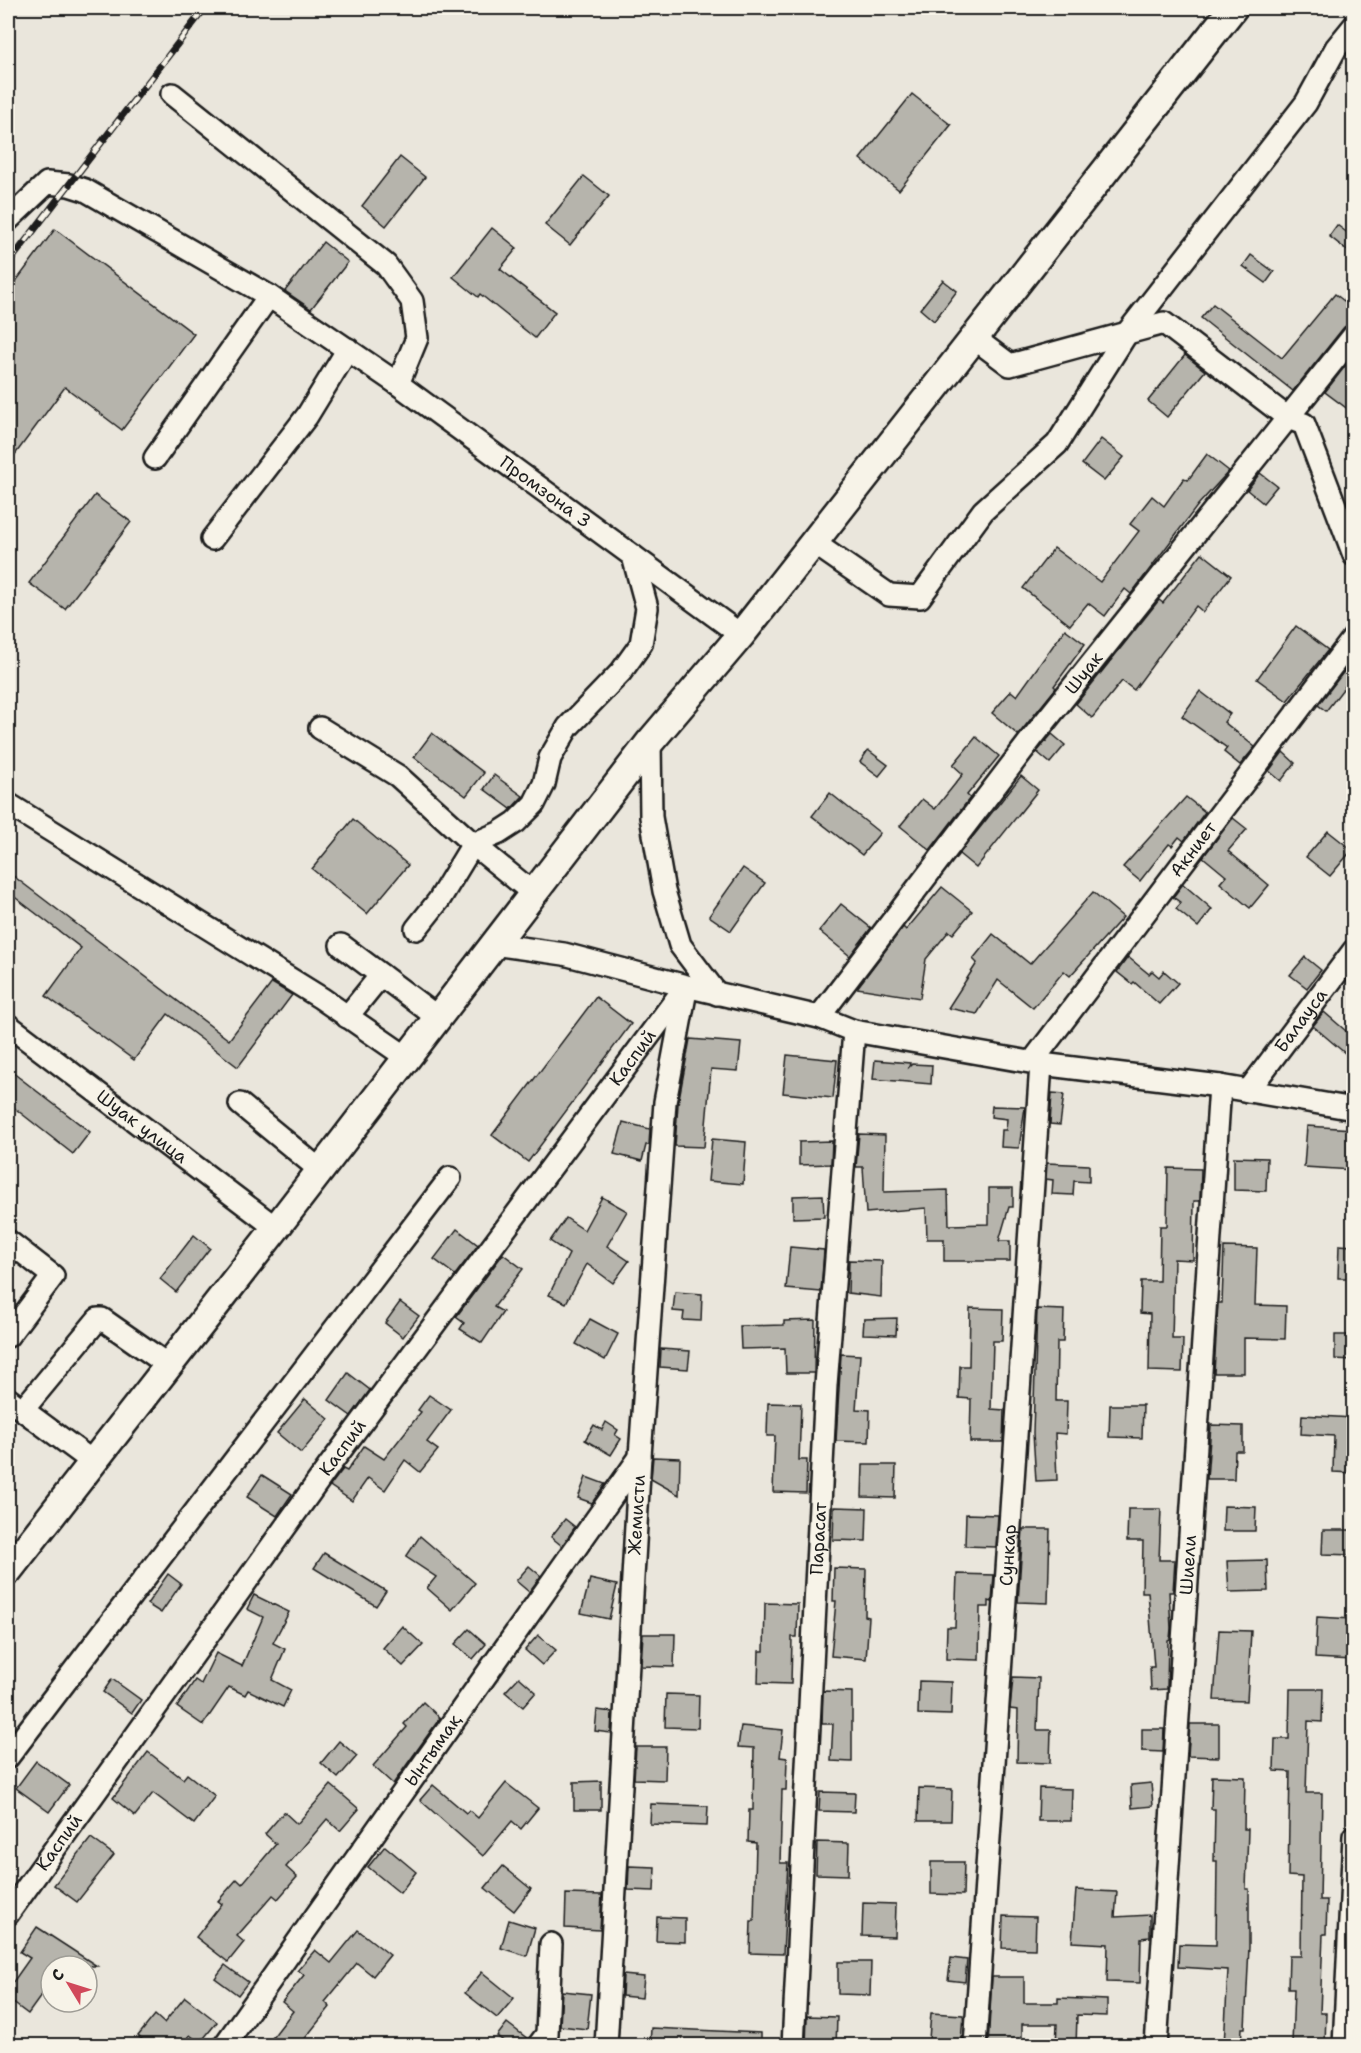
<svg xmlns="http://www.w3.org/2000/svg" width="1361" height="2053" font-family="'Shantell Sans',sans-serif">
<rect width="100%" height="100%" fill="#eae6dc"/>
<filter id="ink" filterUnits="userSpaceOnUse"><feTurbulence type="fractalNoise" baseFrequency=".0167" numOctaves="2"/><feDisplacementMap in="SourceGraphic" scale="12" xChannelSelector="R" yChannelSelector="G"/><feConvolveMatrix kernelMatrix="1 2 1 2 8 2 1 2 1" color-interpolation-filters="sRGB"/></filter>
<g filter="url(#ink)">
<g fill="#b6b4ac" stroke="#1c1c1c" stroke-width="1.5">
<polygon points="912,94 951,125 899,190 860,159"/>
<polygon points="400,157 425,177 386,226 362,206"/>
<polygon points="584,176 609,196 570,245 545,225"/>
<polygon points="1337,225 1353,237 1353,255 1329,236"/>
<polygon points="492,228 517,248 500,269 555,312 535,338 480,294 478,297 453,277"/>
<polygon points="55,229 194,334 122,430 65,387 8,464 8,292"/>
<polygon points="323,242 348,262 311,309 285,291"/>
<polygon points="1251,255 1274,272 1266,283 1243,266"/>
<polygon points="943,280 957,291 934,321 920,309"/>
<polygon points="1335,294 1353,308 1353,323 1344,327 1293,391 1201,318 1213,304 1282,358"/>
<polygon points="1185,355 1205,371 1167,417 1148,401"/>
<polygon points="1353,356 1353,413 1325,392"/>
<polygon points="1101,439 1124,457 1104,481 1082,464"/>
<polygon points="1207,454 1229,471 1198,505 1131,594 1125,589 1105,616 1088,603 1070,625 1023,588 1054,548 1100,582 1139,531 1130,524 1152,496 1164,506 1184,478 1188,480"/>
<polygon points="1260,473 1277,486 1263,503 1247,490"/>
<polygon points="95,495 131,522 65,609 29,583"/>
<polygon points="1202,553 1231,576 1203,612 1196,606 1134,690 1122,681 1092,718 1076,704 1159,600 1163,603"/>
<polygon points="1296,626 1328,650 1287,701 1257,679"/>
<polygon points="1065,629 1085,644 1054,686 1056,688 1018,735 992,713 1011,691 1017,696"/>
<polygon points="1349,665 1353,668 1353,676 1326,711 1318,705"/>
<polygon points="1200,691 1230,714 1224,722 1255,747 1240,765 1224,752 1227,748 1182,716"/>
<polygon points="432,733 484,773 466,796 414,757"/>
<polygon points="1052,734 1065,745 1050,763 1037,752"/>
<polygon points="976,737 999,756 967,795 970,798 930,850 900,826 922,799 935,809 963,774 953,765"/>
<polygon points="868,750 888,765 879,776 860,762"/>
<polygon points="1283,752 1295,763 1281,781 1269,771"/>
<polygon points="494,775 523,796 511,809 484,789"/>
<polygon points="1021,776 1038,790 976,868 959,854"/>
<polygon points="830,793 880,833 862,855 812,816"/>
<polygon points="1186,797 1205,812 1184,841 1179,837 1172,846 1169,844 1140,881 1123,867"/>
<polygon points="1233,818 1247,829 1228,851 1269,885 1250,908 1220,883 1226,876 1203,857"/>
<polygon points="353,819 408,865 367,914 312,869"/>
<polygon points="1328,831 1352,850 1330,876 1306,857"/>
<polygon points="743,868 765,883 731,931 709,916"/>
<polygon points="8,872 229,1040 272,983 292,995 238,1067 168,1014 134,1060 46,996 81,948 8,892"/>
<polygon points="1183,884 1212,909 1198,927 1176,909 1181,903 1173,897"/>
<polygon points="942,887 972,911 953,934 949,931 926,959 920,998 857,988 903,927 906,930"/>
<polygon points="1093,892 1123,917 1070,976 1064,971 1033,1008 998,980 977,1014 948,1008 977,963 973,959 993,934 1030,964"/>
<polygon points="841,904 871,928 850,956 819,931"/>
<polygon points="1128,957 1149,974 1152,971 1159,977 1164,971 1178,983 1159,1004 1134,982 1132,984 1117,972"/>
<polygon points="1305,957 1321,970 1307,988 1290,975"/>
<polygon points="596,997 631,1024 528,1162 492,1135"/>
<polygon points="1324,1012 1353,1037 1353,1060 1313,1026"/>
<polygon points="690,1039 741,1043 738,1071 711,1069 704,1147 675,1146 678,1104"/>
<polygon points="787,1055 837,1060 833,1098 783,1093"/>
<polygon points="875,1060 910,1063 909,1067 912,1064 932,1065 931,1084 873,1079"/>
<polygon points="8,1069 90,1132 73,1154 8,1103"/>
<polygon points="1052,1093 1064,1094 1060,1125 1050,1124"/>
<polygon points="992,1106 1025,1107 1019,1148 1001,1147 1002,1130 1006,1130 1007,1119 991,1117"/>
<polygon points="623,1122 650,1129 649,1145 646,1145 642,1161 614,1154"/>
<polygon points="1307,1126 1353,1129 1353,1170 1304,1167"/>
<polygon points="859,1134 885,1135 884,1192 948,1190 949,1225 989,1224 989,1188 1013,1188 1013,1207 1009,1207 999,1241 1010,1241 1010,1261 944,1261 944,1239 927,1239 926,1208 866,1213 863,1167 856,1167"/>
<polygon points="712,1139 746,1142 743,1184 708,1181"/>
<polygon points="832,1141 831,1164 799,1165 799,1142"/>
<polygon points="1234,1157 1267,1158 1266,1191 1234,1190"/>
<polygon points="1047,1163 1089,1165 1089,1182 1074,1181 1073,1195 1052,1194 1053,1180 1046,1179"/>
<polygon points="1168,1168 1201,1169 1200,1201 1194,1201 1193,1260 1174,1259 1172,1339 1183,1339 1182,1372 1149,1371 1150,1314 1140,1313 1141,1281 1159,1281 1160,1226 1167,1226"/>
<polygon points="823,1195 824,1217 793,1218 793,1196"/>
<polygon points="602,1197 627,1211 607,1246 629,1261 613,1283 587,1264 566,1303 549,1295 569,1254 550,1241 566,1218 584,1230"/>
<polygon points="457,1229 478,1245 455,1275 434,1259"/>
<polygon points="194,1235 210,1248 176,1292 160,1279"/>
<polygon points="1339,1245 1353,1246 1353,1278 1338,1278"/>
<polygon points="790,1247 824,1250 821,1292 786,1289"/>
<polygon points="1224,1247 1257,1248 1255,1305 1286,1306 1285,1339 1244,1338 1244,1373 1214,1373 1218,1303 1222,1303"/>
<polygon points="503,1254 523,1269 494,1307 503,1312 482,1343 460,1329 464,1323 456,1317"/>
<polygon points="849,1260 882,1261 881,1297 848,1293"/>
<polygon points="675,1292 702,1294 701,1321 683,1320 684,1312 673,1311"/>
<polygon points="400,1302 419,1316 403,1337 385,1323"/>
<polygon points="970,1308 1003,1309 1002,1341 993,1341 991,1409 1004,1410 1003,1442 970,1442 971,1399 959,1398 960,1366 969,1366"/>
<polygon points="1037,1309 1064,1310 1063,1342 1057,1342 1056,1401 1067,1401 1066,1434 1055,1433 1057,1480 1036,1481 1033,1433"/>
<polygon points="897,1318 896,1335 863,1334 864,1319"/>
<polygon points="590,1319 618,1334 605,1360 576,1344"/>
<polygon points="815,1320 814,1373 786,1373 785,1348 741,1349 740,1326 784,1325 784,1321"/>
<polygon points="1335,1335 1353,1335 1353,1360 1335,1359"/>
<polygon points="661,1349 690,1351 688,1369 660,1367"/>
<polygon points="841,1354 860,1355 856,1409 870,1410 869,1442 836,1441"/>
<polygon points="348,1373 370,1390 351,1416 329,1400"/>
<polygon points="429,1395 451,1410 427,1442 438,1450 420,1472 405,1460 385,1490 368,1478 352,1501 330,1486 343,1469 347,1471 364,1446 384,1459 421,1412 418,1410"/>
<polygon points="305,1399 329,1419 301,1453 277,1433"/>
<polygon points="768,1403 801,1404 799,1460 807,1460 806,1493 773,1492 775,1436 767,1436"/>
<polygon points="1110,1405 1143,1405 1142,1438 1109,1437"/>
<polygon points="1302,1415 1353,1418 1353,1473 1333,1472 1334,1436 1301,1434"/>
<polygon points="606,1422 618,1430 615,1435 621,1439 611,1455 585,1440 594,1425 602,1430"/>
<polygon points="1211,1425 1243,1426 1243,1451 1235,1451 1234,1479 1207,1479"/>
<polygon points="653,1457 680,1458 679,1495 651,1479"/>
<polygon points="863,1465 896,1465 895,1498 862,1497"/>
<polygon points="262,1475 292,1494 277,1516 247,1497"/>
<polygon points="586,1477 605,1484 592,1503 578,1498"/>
<polygon points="1224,1506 1256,1507 1255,1531 1223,1531"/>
<polygon points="834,1507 867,1508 866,1541 833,1540"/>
<polygon points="1128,1509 1161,1509 1159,1560 1175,1560 1173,1592 1169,1592 1171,1628 1170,1639 1168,1640 1167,1689 1151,1690 1150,1667 1154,1667 1148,1592 1142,1592 1143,1541 1127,1541"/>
<polygon points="966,1514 998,1515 996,1547 965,1546"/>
<polygon points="565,1519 575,1527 562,1546 551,1537"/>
<polygon points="1023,1529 1050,1529 1048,1603 1018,1602"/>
<polygon points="1323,1530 1353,1530 1353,1555 1322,1554"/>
<polygon points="420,1536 475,1583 452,1610 427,1588 436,1577 406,1557"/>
<polygon points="324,1553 386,1591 376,1606 314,1568"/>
<polygon points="1267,1560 1268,1591 1229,1592 1227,1561"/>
<polygon points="529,1566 541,1576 529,1592 516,1581"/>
<polygon points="834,1568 866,1569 865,1616 869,1617 866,1659 831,1656 836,1601 833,1601"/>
<polygon points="168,1574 181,1584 161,1613 147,1604"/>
<polygon points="957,1574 994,1575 992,1602 989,1601 989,1607 980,1607 979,1660 946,1659 947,1627 955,1627"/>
<polygon points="590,1579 617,1585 609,1619 581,1613"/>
<polygon points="254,1595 289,1612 273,1643 285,1649 272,1680 291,1690 283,1707 248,1690 245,1695 229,1687 203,1725 177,1707 195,1680 201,1684 216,1653 242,1666 263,1617 247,1609"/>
<polygon points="765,1603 798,1604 797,1637 792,1637 791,1684 758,1683 759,1651 764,1651"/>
<polygon points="1317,1617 1353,1619 1353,1660 1315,1658"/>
<polygon points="402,1626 423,1645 403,1666 383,1648"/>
<polygon points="469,1629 486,1644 473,1659 455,1644"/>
<polygon points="1219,1630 1251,1631 1247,1701 1214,1700"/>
<polygon points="643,1634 675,1634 674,1667 641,1666"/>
<polygon points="538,1635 556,1650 542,1665 525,1650"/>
<polygon points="519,1677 536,1692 523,1707 505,1692"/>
<polygon points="1013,1677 1039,1678 1037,1730 1051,1730 1050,1763 1017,1762 1018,1710 1010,1709"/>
<polygon points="112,1679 141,1700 132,1713 103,1692"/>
<polygon points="919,1681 952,1682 951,1715 918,1714"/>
<polygon points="1290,1689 1323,1689 1322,1722 1308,1721 1306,1793 1322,1793 1320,1900 1327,1900 1326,1934 1323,1934 1320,2013 1326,2013 1325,2045 1292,2045 1294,1989 1288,1989 1289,1956 1301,1956 1302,1877 1288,1876 1290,1772 1274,1771 1275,1739 1289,1739"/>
<polygon points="823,1691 852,1692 852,1762 831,1761 833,1724 822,1724"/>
<polygon points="666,1694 699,1695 698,1728 665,1727"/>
<polygon points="423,1702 440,1718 393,1784 373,1766 407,1727 404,1724"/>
<polygon points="597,1710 612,1712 611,1733 595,1731"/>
<polygon points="1190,1724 1219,1724 1219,1757 1188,1756"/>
<polygon points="741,1726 783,1730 780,1757 787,1758 786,1790 782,1790 780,1863 788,1863 783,1954 750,1953 751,1921 754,1921 756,1843 748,1842 749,1810 753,1810 754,1748 738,1747"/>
<polygon points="1142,1729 1164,1729 1163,1752 1142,1751"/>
<polygon points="339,1741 357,1756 338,1778 321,1763"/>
<polygon points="636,1747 666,1747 665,1780 634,1779"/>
<polygon points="148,1752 183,1779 187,1774 215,1796 194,1824 153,1793 135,1816 113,1798"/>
<polygon points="36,1761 69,1785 49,1812 16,1788"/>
<polygon points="1212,1776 1245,1777 1244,1829 1248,1829 1246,1889 1249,1889 1249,1947 1245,2028 1242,2028 1241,2046 1224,2046 1228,1970 1178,1967 1179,1944 1216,1945 1217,1861 1214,1861 1215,1809 1211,1809"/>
<polygon points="601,1781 601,1810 574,1810 574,1782"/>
<polygon points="506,1783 538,1808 521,1829 512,1821 483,1856 420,1800 433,1785 466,1813 469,1810 478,1818"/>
<polygon points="1151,1783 1153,1806 1132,1808 1131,1785"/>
<polygon points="331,1785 359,1809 340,1831 327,1819 286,1867 297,1877 278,1899 273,1895 237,1936 244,1942 228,1962 196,1937 222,1904 218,1901 237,1879 242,1884 276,1844 265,1834 284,1812 297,1824"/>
<polygon points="919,1788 952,1789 951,1821 918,1821"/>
<polygon points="1039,1788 1072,1789 1071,1821 1038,1821"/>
<polygon points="820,1792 855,1793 854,1812 819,1811"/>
<polygon points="651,1804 708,1806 707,1826 650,1824"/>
<polygon points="91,1838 114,1855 77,1902 54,1885"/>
<polygon points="817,1842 849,1843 848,1875 816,1874"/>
<polygon points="385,1846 416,1872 400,1893 368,1867"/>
<polygon points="931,1862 964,1862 963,1895 931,1894"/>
<polygon points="503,1866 531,1889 514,1911 485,1888"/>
<polygon points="629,1866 655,1867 654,1891 628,1890"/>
<polygon points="1076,1890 1117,1892 1115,1917 1150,1915 1150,1937 1141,1938 1140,1983 1107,1982 1108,1944 1072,1942"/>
<polygon points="566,1894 602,1895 600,1930 565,1928"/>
<polygon points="863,1903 896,1904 895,1937 862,1936"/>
<polygon points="1003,1916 1036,1917 1035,1949 1002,1948"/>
<polygon points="657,1917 685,1918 685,1942 656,1941"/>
<polygon points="509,1920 535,1928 527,1956 501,1948"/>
<polygon points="37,1927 97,1966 51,1966 51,1982 28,2014 8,1999 8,1989 30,1958 20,1952"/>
<polygon points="358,1930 390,1955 373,1976 357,1963 325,2002 330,2007 299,2046 266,2046 293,2011 282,2002 304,1975 298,1970 315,1950 331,1963"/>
<polygon points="951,1958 967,1960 965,1982 948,1980"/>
<polygon points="838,1962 871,1962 870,1995 838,1994"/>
<polygon points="225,1965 248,1982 238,1995 215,1978"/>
<polygon points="482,1972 514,1998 497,2018 465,1993"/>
<polygon points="623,1975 644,1977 642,1998 622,1996"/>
<polygon points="992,1977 1024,1977 1024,2003 1058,2003 1058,1998 1107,2000 1107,2016 1077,2015 1076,2046 1056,2046 1057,2024 1022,2024 1022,2046 988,2046"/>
<polygon points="562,1991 591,1994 587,2029 560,2026"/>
<polygon points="185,1997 217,2022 200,2043 190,2035 182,2046 150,2046 138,2036 155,2015 164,2023"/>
<polygon points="931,2013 963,2015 961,2041 929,2039"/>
<polygon points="807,2016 837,2017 836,2046 806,2046"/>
<polygon points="507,2023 528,2039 525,2046 510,2046 497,2036"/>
<polygon points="651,2028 761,2033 761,2046 650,2046"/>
</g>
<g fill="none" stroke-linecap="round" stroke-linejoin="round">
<defs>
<g id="minor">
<polyline points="172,94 386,265 412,301 417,338 398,384"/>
<polyline points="8,220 47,183 69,185 85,190 269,296"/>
<polyline points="974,338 1010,365 1164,323 1288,418 1304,424 1354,555"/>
<path id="s1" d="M155 458 269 296 398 384 741 635"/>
<polyline points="212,539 307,416 348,349"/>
<polyline points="814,543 889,595 920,597 983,511 1057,444 1127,333 1306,103 1336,48 1354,26"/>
<polyline points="320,728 398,776 473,844 533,893"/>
<polyline points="650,742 651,817 664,891 680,945 717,994"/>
<polyline points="8,804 321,998 406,1057"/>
<polyline points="416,929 439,900 473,844 499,833 516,822 534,804 544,784 550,758 568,727 621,672 641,644 647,608 633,556"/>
<polyline points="493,944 564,954 686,986 819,1017 854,1031 1041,1064 1220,1086 1354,1109"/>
<polyline points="341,945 437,1017"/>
<polyline points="347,1017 381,975"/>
<path id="s2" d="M819 1017 1032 738 1354 335"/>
<path id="s3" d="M8 1025 276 1228"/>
<path id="s4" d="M1032 1062 1354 637"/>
<path id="s5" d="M1248 1091 1354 950"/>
<polyline points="240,1104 320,1170"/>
<polyline points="8,1241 53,1276 8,1336"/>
<polyline points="8,1399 93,1462"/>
<polyline points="25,1411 26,1406 98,1319 102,1319 168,1365"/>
<polyline points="8,1757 450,1178"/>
<path id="s6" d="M8 1914 329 1466 686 986"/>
<path id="s7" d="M224 2046 640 1457"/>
<polyline points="538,2046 547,2034 551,1944"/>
<path id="s8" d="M606 2046 640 1456 665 1102 686 990"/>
<path id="s9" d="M793 2046 826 1385 854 1031"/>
<path id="s10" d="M975 2046 1041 1064"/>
<path id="s11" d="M1156 2046 1220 1086"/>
<polyline points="1344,2046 1354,1836"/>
</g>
<polyline id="major" points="8,1571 276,1228 650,742 741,635 1233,8"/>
</defs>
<use href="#minor" stroke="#1c1c1c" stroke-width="26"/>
<use href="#major" stroke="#1c1c1c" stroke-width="32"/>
<use href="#minor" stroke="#f7f3e8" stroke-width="21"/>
<use href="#major" stroke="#f7f3e8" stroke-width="27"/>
<defs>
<polyline id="rail" points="8,264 205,8"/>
</defs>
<use href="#rail" stroke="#1c1c1c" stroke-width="7"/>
<use href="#rail" stroke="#f7f3e8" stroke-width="4.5" stroke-dasharray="14" stroke-linecap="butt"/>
</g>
</g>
<g text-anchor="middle" stroke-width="4.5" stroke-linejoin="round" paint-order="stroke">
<g font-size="18" fill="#1c1c1c" stroke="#f7f3e8">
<text dy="6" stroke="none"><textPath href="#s1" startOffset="537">Промзона 3</textPath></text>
<text dy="6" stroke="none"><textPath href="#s2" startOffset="434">Шуак</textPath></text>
<text dy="6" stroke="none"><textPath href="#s4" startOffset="267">Акниет</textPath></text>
<text dy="6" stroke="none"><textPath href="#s5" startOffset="88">Балауса</textPath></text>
<text dy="6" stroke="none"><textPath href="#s6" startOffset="1060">Каспий</textPath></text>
<text dy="6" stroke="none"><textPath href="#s3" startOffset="168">Шуак улица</textPath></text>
<text dy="6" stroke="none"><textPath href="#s6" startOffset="574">Каспий</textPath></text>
<text dy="6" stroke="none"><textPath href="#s8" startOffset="532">Жемисти</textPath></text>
<text dy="6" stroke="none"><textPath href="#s9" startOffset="508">Парасат</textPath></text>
<text dy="6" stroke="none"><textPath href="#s10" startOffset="492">Сункар</textPath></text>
<text dy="6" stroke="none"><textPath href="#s11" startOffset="482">Шиели</textPath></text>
<text dy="6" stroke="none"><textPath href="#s7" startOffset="362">Ынтымақ</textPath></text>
<text dy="6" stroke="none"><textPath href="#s6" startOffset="88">Каспий</textPath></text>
</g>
</g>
<rect width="1361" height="2053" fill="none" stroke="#f7f3e8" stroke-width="30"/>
<rect x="15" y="15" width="1331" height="2023" fill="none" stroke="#1c1c1c" stroke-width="2" filter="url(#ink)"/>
<g transform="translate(69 1984) rotate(308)"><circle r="28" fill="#f7f3e8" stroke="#9f9d96" stroke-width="1.5"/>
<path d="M0-4.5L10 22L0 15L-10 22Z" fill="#d1495b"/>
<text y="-9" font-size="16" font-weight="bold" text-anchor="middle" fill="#1c1c1c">С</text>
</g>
</svg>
